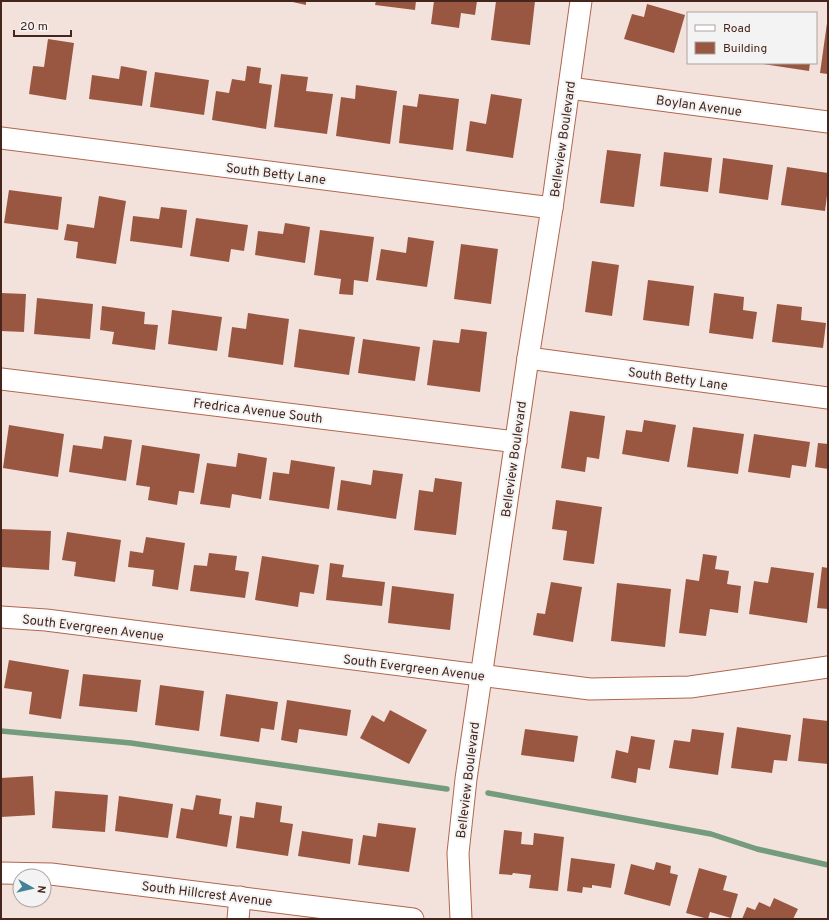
<svg xmlns="http://www.w3.org/2000/svg" width="829" height="920" font-family="Overpass,sans-serif">
<rect width="100%" height="100%" fill="#f3e2dc"/>
<g fill="none" stroke-linecap="round" stroke-linejoin="round">
<g stroke="#749c7c" stroke-width="5.5">
<polyline points="1,731 131,743 447,789"/>
<polyline points="488,793 711,834 757,849 828,865"/>
</g>
</g>
<g fill="#995742">
<polygon points="288,1 306,1 306,5"/>
<polygon points="376,1 416,1 415,10 375,5"/>
<polygon points="434,1 477,1 475,15 461,13 459,28 431,24"/>
<polygon points="496,1 535,1 530,45 491,40"/>
<polygon points="647,4 685,15 674,53 624,39 632,14 644,17"/>
<polygon points="827,23 828,23 828,74 820,73"/>
<polygon points="48,39 74,43 66,100 29,94 33,66 44,67"/>
<polygon points="763,63 810,63 809,71 763,64"/>
<polygon points="121,66 147,71 142,106 89,99 92,75 119,79"/>
<polygon points="247,66 261,68 259,83 272,85 266,129 212,120 216,91 229,93 232,79 245,81"/>
<polygon points="155,72 209,80 204,115 150,107"/>
<polygon points="281,74 308,77 306,91 333,94 327,134 274,127"/>
<polygon points="356,85 397,91 390,144 336,136 341,97 355,99"/>
<polygon points="419,94 459,99 453,150 399,143 403,105 417,107"/>
<polygon points="491,94 522,99 513,158 466,151 470,121 486,124"/>
<polygon points="607,150 641,154 634,207 600,203"/>
<polygon points="664,152 712,158 708,192 660,186"/>
<polygon points="723,158 773,165 768,200 719,193"/>
<polygon points="787,167 828,173 828,188 825,211 781,205"/>
<polygon points="9,190 62,197 58,230 4,223"/>
<polygon points="99,196 126,201 116,264 76,258 78,242 64,240 67,224 94,228"/>
<polygon points="161,207 187,210 182,248 130,241 133,216 159,219"/>
<polygon points="196,218 248,225 244,251 231,249 229,262 190,256"/>
<polygon points="285,223 310,227 305,263 255,255 258,231 283,234"/>
<polygon points="320,230 374,237 368,282 354,280 353,295 339,294 341,279 314,275"/>
<polygon points="408,237 434,241 427,287 376,280 381,249 406,253"/>
<polygon points="461,244 498,249 491,304 454,299"/>
<polygon points="592,261 619,265 612,316 585,312"/>
<polygon points="648,280 694,286 689,326 643,320"/>
<polygon points="1,293 26,294 24,332 1,331"/>
<polygon points="714,293 744,297 743,310 757,312 753,339 709,333"/>
<polygon points="37,298 93,304 90,339 34,334"/>
<polygon points="777,304 802,307 801,320 826,323 823,348 772,342"/>
<polygon points="102,306 145,312 144,324 158,325 155,350 112,344 114,332 100,330"/>
<polygon points="172,310 222,317 217,351 168,344"/>
<polygon points="248,313 289,319 283,365 228,357 232,327 246,329"/>
<polygon points="299,329 355,337 349,375 294,367"/>
<polygon points="461,329 487,332 480,392 427,385 433,340 459,343"/>
<polygon points="363,339 420,347 415,381 358,373"/>
<polygon points="570,411 605,416 599,459 587,457 585,472 561,468"/>
<polygon points="644,420 676,425 669,462 622,454 626,430 642,432"/>
<polygon points="9,425 64,434 58,477 3,468"/>
<polygon points="693,427 744,434 738,474 687,467"/>
<polygon points="754,434 810,442 806,467 792,465 790,478 748,472"/>
<polygon points="104,436 132,440 126,481 69,472 73,445 102,449"/>
<polygon points="818,443 828,444 828,469 815,467"/>
<polygon points="142,445 200,454 194,493 179,491 177,505 148,500 150,487 136,485"/>
<polygon points="238,453 267,458 261,499 232,494 230,508 200,504 207,463 236,467"/>
<polygon points="291,460 335,467 329,509 269,500 273,472 289,474"/>
<polygon points="373,470 403,474 396,519 337,510 341,480 371,485"/>
<polygon points="435,478 462,482 456,535 414,530 419,490 433,492"/>
<polygon points="556,500 602,507 594,564 563,560 567,531 552,529"/>
<polygon points="1,529 51,531 49,570 1,567"/>
<polygon points="67,532 121,540 115,582 74,576 76,562 62,560"/>
<polygon points="146,537 185,543 178,590 152,586 154,570 128,567 130,551 143,553"/>
<polygon points="209,553 237,556 235,570 249,572 245,598 190,591 194,565 207,566"/>
<polygon points="703,554 717,556 715,569 729,571 727,584 741,586 738,613 710,609 706,636 679,633 686,579 699,581"/>
<polygon points="262,556 319,565 314,594 300,592 298,607 255,600"/>
<polygon points="330,563 344,565 342,577 385,582 382,606 326,600"/>
<polygon points="771,567 814,573 807,623 749,614 754,581 768,583"/>
<polygon points="822,567 828,568 828,609 817,608"/>
<polygon points="551,582 582,587 573,642 533,635 537,613 545,614"/>
<polygon points="617,583 671,589 665,647 611,641"/>
<polygon points="392,586 454,594 450,630 388,623"/>
<polygon points="9,660 69,670 61,719 29,714 32,692 4,688"/>
<polygon points="83,674 141,680 137,712 79,706"/>
<polygon points="160,685 204,691 199,731 155,725"/>
<polygon points="226,694 278,702 274,730 261,728 259,742 220,736"/>
<polygon points="287,700 351,710 347,736 299,729 297,743 281,740"/>
<polygon points="390,710 427,730 409,764 360,738 372,715 384,722"/>
<polygon points="803,718 828,721 828,764 798,761"/>
<polygon points="737,727 791,735 787,761 774,760 772,773 731,768"/>
<polygon points="525,729 578,736 574,762 521,755"/>
<polygon points="692,729 724,733 718,775 669,768 674,740 690,742"/>
<polygon points="631,736 655,740 650,770 638,768 636,783 611,778 616,750 628,753"/>
<polygon points="33,776 35,815 1,817 1,778"/>
<polygon points="55,791 108,795 105,832 52,828"/>
<polygon points="196,795 221,799 219,814 232,816 227,847 176,838 181,808 193,810"/>
<polygon points="119,796 173,804 168,838 115,831"/>
<polygon points="256,802 282,806 280,822 293,824 288,856 236,848 240,816 254,818"/>
<polygon points="378,823 416,828 409,872 358,865 363,835 376,837"/>
<polygon points="504,830 522,832 521,844 533,845 534,833 564,837 558,891 529,888 531,875 513,873 512,875 499,874"/>
<polygon points="302,831 353,839 350,864 298,856"/>
<polygon points="571,858 615,864 611,888 592,885 592,888 583,887 582,893 567,891"/>
<polygon points="656,862 671,866 670,873 678,875 670,906 624,894 631,864 654,870"/>
<polygon points="699,868 727,876 723,890 738,894 731,918 710,912 708,919 686,913"/>
<polygon points="774,898 798,909 793,919 742,919 747,907 755,910 759,902 770,907"/>
</g>
<g fill="none" stroke-linecap="round" stroke-linejoin="round">
<defs>
<g id="minor">
<polyline points="569,88 828,122"/>
<polyline points="1,138 552,208"/>
<polyline points="528,358 828,398"/>
<polyline points="1,379 516,442"/>
<polyline points="1,617 46,620 590,689 690,687 828,667"/>
<polyline points="1,873 51,874 413,919"/>
<polyline points="238,919 240,897"/>
<polyline points="461,919 458,853 466,779 528,358 552,208 581,1"/>
</g>
</defs>
<use href="#minor" stroke="#b0654e" stroke-width="23"/>
<use href="#minor" stroke="#fff" stroke-width="21"/>
</g>
<g text-anchor="middle" stroke-width="4" stroke-linejoin="round" paint-order="stroke">
<g font-size="13" fill="#46261c" stroke="#f3f3f3">
<text transform="translate(699 105) rotate(8)" y="5">Boylan Avenue</text>
<text transform="translate(562 139) rotate(-82)" y="5">Belleview Boulevard</text>
<text transform="translate(276 173) rotate(7)" y="5">South Betty Lane</text>
<text transform="translate(678 378) rotate(8)" y="5">South Betty Lane</text>
<text transform="translate(258 410) rotate(7)" y="5">Fredrica Avenue South</text>
<text transform="translate(513 459) rotate(-82)" y="5">Belleview Boulevard</text>
<text transform="translate(93 627) rotate(7)" y="5">South Evergreen Avenue</text>
<text transform="translate(414 667) rotate(7)" y="5">South Evergreen Avenue</text>
<text transform="translate(467 780) rotate(-83)" y="5">Belleview Boulevard</text>
<text transform="translate(207 893) rotate(7)" y="5">South Hillcrest Avenue</text>
</g>
</g>
<rect width="829" height="920" fill="none" stroke="#46261c" stroke-width="4"/>
<rect x="687" y="12" width="130" height="52" fill="#f3f3f3" stroke="#aea19d"/>
<rect x="695" y="25" width="20" height="6" fill="#ffffff" stroke="#aea19d"/>
<text x="723" y="32" font-size="12" fill="#46261c">Road</text>
<rect x="695" y="42" width="20" height="12" fill="#995742" stroke="#aea19d"/>
<text x="723" y="52" font-size="12" fill="#46261c">Building</text>
<g transform="translate(32 888) rotate(98)"><circle r="19" fill="#f3f3f3" stroke="#aea19d"/>
<path d="M0-3L7 15L0 10L-7 15Z" fill="#418395"/>
<text y="-6" font-size="11" font-weight="bold" text-anchor="middle" fill="#46261c">N</text>
</g>
<path d="M14 30v6h57v-6" fill="none" stroke="#46261c" stroke-width="2"/>
<text x="20" y="30" font-size="12" fill="#46261c" stroke="#f3f3f3" stroke-width="3" paint-order="stroke">20 m</text>
</svg>
